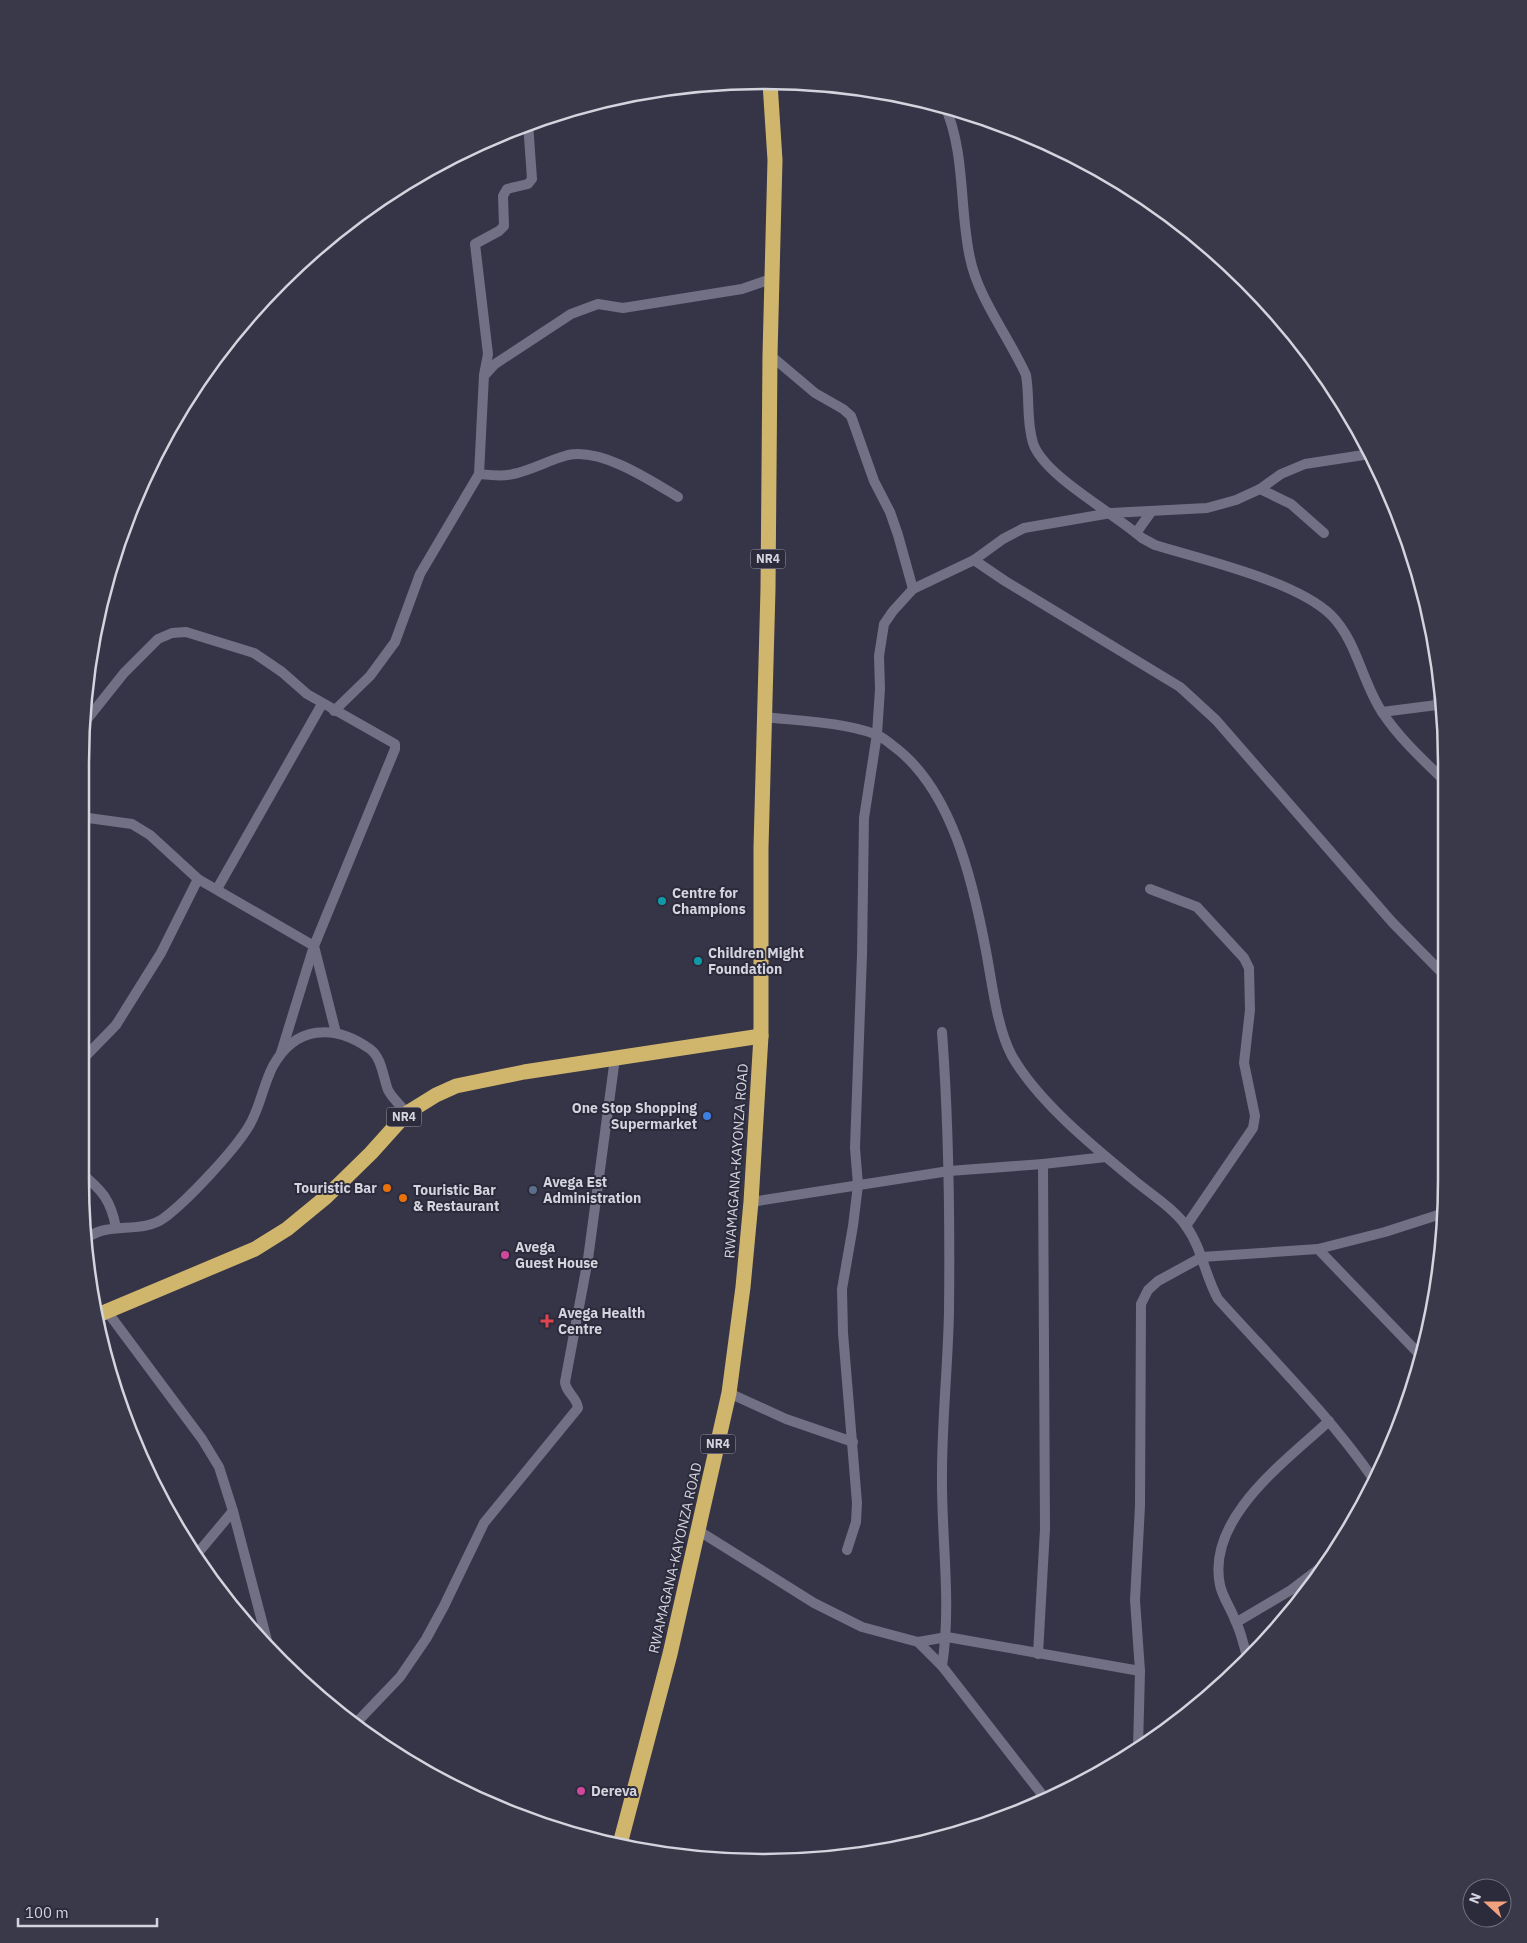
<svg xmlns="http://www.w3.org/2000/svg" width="1527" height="1943" font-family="'IBM Plex Sans',sans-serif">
<rect width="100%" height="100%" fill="#363547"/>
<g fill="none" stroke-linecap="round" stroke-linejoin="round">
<g stroke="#717084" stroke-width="10">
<path d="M944 104C966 152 959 208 970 258 978 298 1009 337 1026 375 1030 398 1026 420 1033 443 1044 476 1114 513 1142 538L1155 545C1204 560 1296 581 1331 615 1357 641 1362 682 1382 712 1399 738 1423 760 1446 782"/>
<polyline points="770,355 815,393 843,409 851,416 874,481 890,512 898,535 913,589"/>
<polyline points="485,375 495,364 571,314 598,304 623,308 742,289 771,279"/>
<path d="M479 474C489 475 503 477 513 474 532 470 549 460 568 455 602 448 650 480 678 497"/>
<polyline points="1260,489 1291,504 1324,533"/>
<polyline points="1136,533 1151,512"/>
<polyline points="974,560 1005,581 1180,687 1216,720 1392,922 1446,977"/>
<polyline points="1440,689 1437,705 1445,714"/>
<polyline points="334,711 370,676 395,642 420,574 479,474 484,375 488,354 475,244 499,231 504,226 503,196 507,189 528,184 532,179 528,123"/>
<polyline points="1382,712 1437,705"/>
<path d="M764 717C801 721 841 722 875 734 881 736 887 741 892 745 952 788 973 882 986 951 992 982 997 1029 1012 1056 1038 1102 1095 1148 1135 1181 1152 1195 1174 1209 1186 1226 1202 1248 1205 1276 1218 1299 1271 1358 1329 1415 1374 1480"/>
<polyline points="81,727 124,673 158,639 172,633 186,632 254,653 282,672 307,694 395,744 395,749 314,946 336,1033"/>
<polyline points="81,817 132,824 150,835 198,879 314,946 281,1053"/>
<polyline points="217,889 322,704"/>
<polyline points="1150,889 1197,907 1244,958 1249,968 1250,1010 1244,1063 1255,1116 1253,1128 1186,1226"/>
<path d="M942 1032C949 1125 950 1218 949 1311 948 1365 942 1419 942 1474 941 1537 952 1603 942 1666"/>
<polyline points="80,1062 116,1025 161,953 198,879"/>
<path d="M80 1172C102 1190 111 1200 116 1228"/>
<polyline points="751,1202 949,1171 1043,1164 1106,1157"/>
<path d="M88 1237C93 1234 99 1231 105 1230 124 1226 148 1230 164 1218 187 1201 234 1151 249 1126 260 1108 263 1085 273 1066 295 1026 334 1023 370 1049 382 1058 383 1077 388 1090 392 1098 401 1106 407 1113"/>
<polyline points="1318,1249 1421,1356"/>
<polyline points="106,1310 202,1439 219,1467 233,1511 269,1648"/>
<polyline points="729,1393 786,1419 853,1442"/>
<polyline points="699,1531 814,1603 862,1627 918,1642 942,1666 1044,1797"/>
<polyline points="847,1550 856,1522 857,1503 843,1333 842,1289 853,1226 858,1185 855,1148 862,955 864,818 877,734 880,689 879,656 884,624 893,611 913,589 974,560 1003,539 1024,528 1111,513 1207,508 1236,500 1260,489 1281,474 1305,464 1370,454"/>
<polyline points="197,1554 233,1511"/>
<polyline points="1237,1622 1291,1590 1332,1559"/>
<polyline points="918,1642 947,1637 1140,1671"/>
<polyline points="1038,1654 1045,1529 1043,1164"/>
<path d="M1247 1656C1243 1644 1241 1631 1235 1620 1231 1609 1222 1596 1220 1585 1206 1518 1286 1461 1329 1421"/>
<path d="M357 1722 400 1677 426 1639 444 1606 484 1523 578 1408C577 1397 566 1393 565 1382L588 1259 615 1058"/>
<polyline points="1138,1748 1140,1671 1135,1600 1140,1506 1141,1304 1148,1290 1158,1281 1202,1257 1318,1249 1385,1232 1444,1213"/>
</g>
<g stroke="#d0b66c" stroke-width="15">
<polyline points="98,1315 255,1249 287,1229 326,1197 371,1153 407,1113 436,1095 456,1086 524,1072 761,1036"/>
<polyline points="620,1844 670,1654 729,1393 743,1287 751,1202 761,1036 761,848 768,589 770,355 775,160 770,83"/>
</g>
</g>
<g fill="#0f9aa8" stroke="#2c2b3c" stroke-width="2">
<circle cx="662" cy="901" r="5"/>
<circle cx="698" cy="961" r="5"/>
</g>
<circle fill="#3f7fe0" stroke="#2c2b3c" stroke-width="2" cx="707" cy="1116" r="5"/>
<g fill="#e8710a" stroke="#2c2b3c" stroke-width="2">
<circle cx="387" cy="1188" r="5"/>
<circle cx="403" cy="1198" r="5"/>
</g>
<circle fill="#5c6f8a" stroke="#2c2b3c" stroke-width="2" cx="533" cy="1190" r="5"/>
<g fill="#d1479c" stroke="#2c2b3c" stroke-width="2">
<circle cx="505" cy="1255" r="5"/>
<circle cx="581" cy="1791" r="5"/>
</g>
<path fill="#e0444e" stroke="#2c2b3c" stroke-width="2" d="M544.5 1313.5h5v5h5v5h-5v5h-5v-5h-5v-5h5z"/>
<g text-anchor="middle" stroke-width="4" stroke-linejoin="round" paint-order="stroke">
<g fill="#2c2b3c" stroke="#a2a1ae" stroke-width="1">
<rect x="750.5" y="549.5" width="35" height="19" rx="4"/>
<rect x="386.5" y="1107.5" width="35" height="19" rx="4"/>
<rect x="700.5" y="1434.5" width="35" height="19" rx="4"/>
</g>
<g font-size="12" font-weight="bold" fill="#d4d4df">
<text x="768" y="563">NR4</text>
<text x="404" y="1121">NR4</text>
<text x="718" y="1448">NR4</text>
</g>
<g font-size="14" font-weight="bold" fill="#d4d4df" stroke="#2c2b3c" text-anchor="start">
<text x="672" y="898">Centre for<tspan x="672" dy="16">Champions</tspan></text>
<text x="708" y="958">Children Might<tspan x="708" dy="16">Foundation</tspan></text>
<text x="697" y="1113" text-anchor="end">One Stop Shopping<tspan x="697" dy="16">Supermarket</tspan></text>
<text x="543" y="1187">Avega Est<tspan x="543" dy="16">Administration</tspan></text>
<text x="377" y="1193" text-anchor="end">Touristic Bar</text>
<text x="413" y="1195">Touristic Bar<tspan x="413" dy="16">&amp; Restaurant</tspan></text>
<text x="515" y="1252">Avega<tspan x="515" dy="16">Guest House</tspan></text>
<text x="558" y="1318">Avega Health<tspan x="558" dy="16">Centre</tspan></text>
<text x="591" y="1796">Dereva</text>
</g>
<g font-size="14" fill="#d4d4df" stroke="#2c2b3c">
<text transform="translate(736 1161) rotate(-86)" y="5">RWAMAGANA-KAYONZA ROAD</text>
<text transform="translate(675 1558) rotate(-77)" y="5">RWAMAGANA-KAYONZA ROAD</text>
</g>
</g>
<path d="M0 0H1527V1943H0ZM763 89H764A674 674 0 0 1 1438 763V1180A674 674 0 0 1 764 1854H763A674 674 0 0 1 89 1180V763A674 674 0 0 1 763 89Z" fill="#393949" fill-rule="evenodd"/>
<path fill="none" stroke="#d4d4df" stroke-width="2.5" d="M763 89H764A674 674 0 0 1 1438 763V1180A674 674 0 0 1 764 1854H763A674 674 0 0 1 89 1180V763A674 674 0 0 1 763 89Z"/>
<g transform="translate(1487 1903) rotate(291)"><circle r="24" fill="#2c2b3c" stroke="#6f6f7d"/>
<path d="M0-4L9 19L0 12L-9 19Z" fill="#f1a17d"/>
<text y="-8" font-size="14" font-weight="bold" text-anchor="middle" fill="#d4d4df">N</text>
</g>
<path d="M18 1918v8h139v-8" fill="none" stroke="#d4d4df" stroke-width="2.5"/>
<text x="25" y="1918" font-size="15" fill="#d4d4df" stroke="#2c2b3c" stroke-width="4" paint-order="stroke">100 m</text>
</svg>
